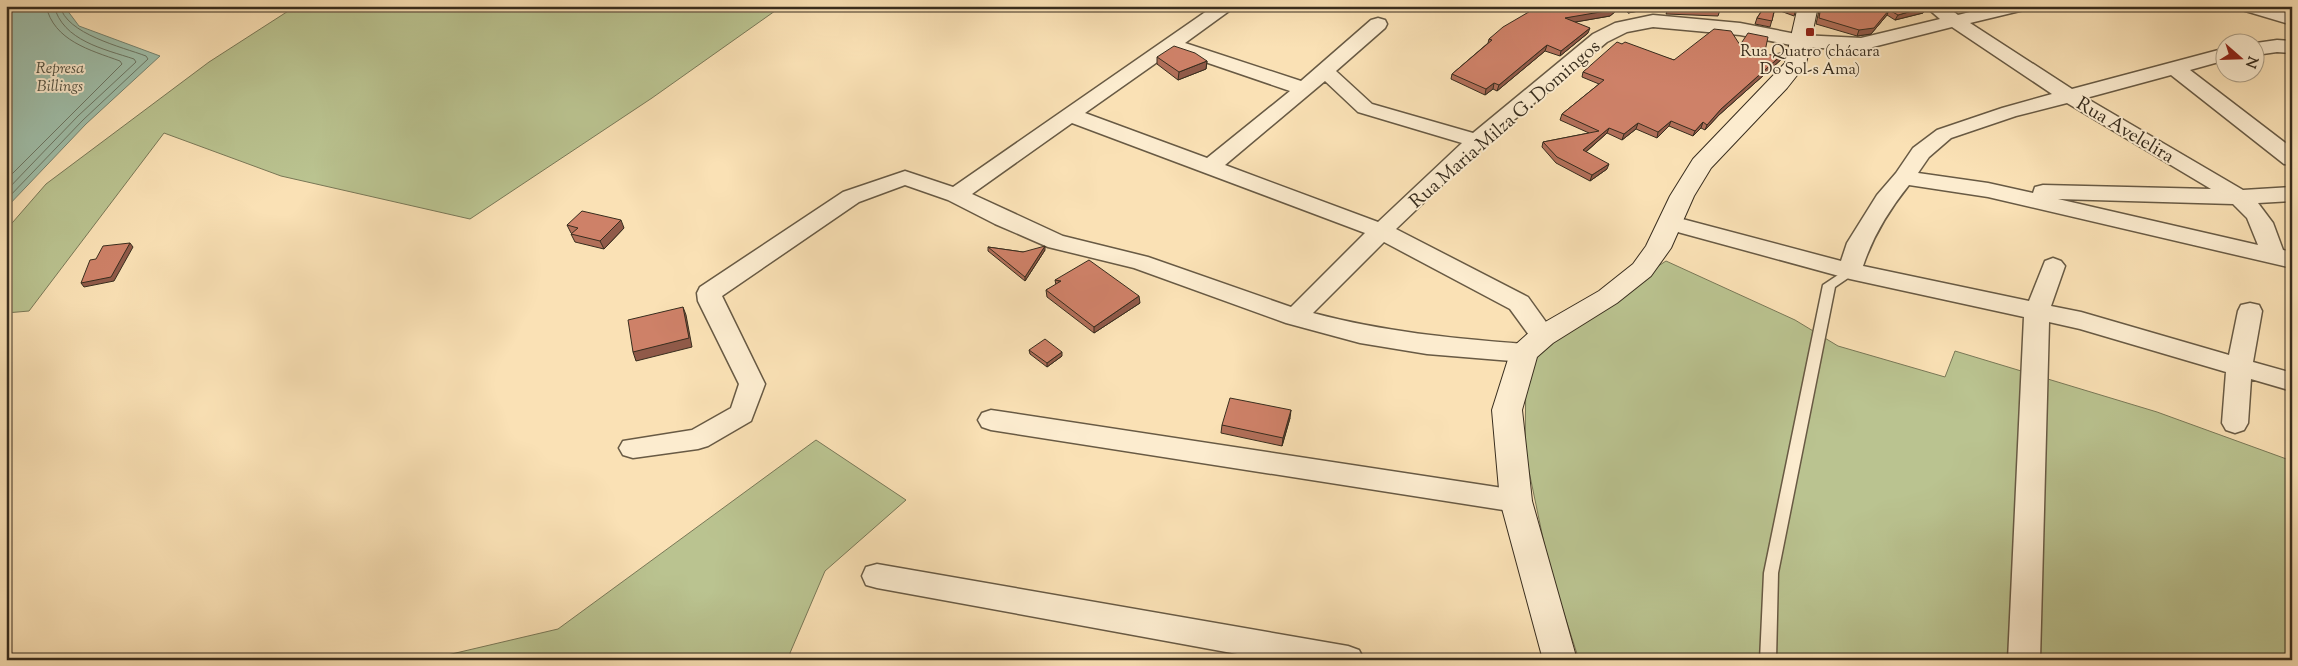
<svg xmlns="http://www.w3.org/2000/svg" width="2298" height="666" font-family="'Sorts Mill Goudy',serif">
<rect width="100%" height="100%" fill="#fae1b5"/>
<filter id="stains"><feTurbulence type="fractalNoise" baseFrequency=".004" numOctaves="4"/><feColorMatrix values="0 0 0 0 .2 0 0 0 0 .09 0 0 0 0 .02 0 0 0 .5 -.17"/></filter>
<radialGradient id="worn" r=".72"><stop offset=".6" stop-color="#630" stop-opacity="0"/><stop offset="1" stop-color="#630" stop-opacity=".3"/></radialGradient>
<g fill="#bac390" stroke="#797857">
<polygon points="296,6 782,6 652,98 470,219 281,176 164,133 29,311 6,313 6,230 46,184 209,62"/>
<polygon points="1666,261 1795,320 1838,346 1945,377 1955,351 2157,412 2292,461 2292,660 1579,660 1549,567 1525,452 1526,368 1546,338"/>
<polygon points="816,440 906,500 825,571 790,653 791,660 426,660 558,629"/>
</g>
<polygon fill="#9fbea9" stroke="#768471" points="6,6 64,6 79,26 160,56 86,124 6,208"/>
<g fill="none" stroke-linecap="round" stroke-linejoin="round">
<g stroke="#6c7664" stroke-width="1">
<path d="M6 180 122 64 120 61C90 50 54 41 46 6"/>
<path d="M6 191 78 116 136 62 134 59C104 49 63 41 54 6"/>
<path d="M6 200 83 120 148 59 146 56C122 47 66 34 60 6"/>
</g>
<defs>
<polygon id="lane" points="1850,267 1856,271 1854,274 1835,287 1778,573 1776,660 1760,660 1764,573 1823,285"/>
<g id="street">
<path d="M1214 6H1236L1185 43 1301 81 1371 20 1378 18 1385 20 1387 24 1385 28 1336 71 1372 104 1473 133 1593 34 1615 23 1653 15 1740 23 1801 35 1861 38 1940 19 1925 6H1946L1958 15 1993 6H2026L2024 10 1970 23 2072 89 2226 48V60L2190 70 2292 148V165L2284 164 2171 75 2086 98 2243 190 2292 187V201L2258 203 2273 223 2283 250 2292 252V268L1988 197 1909 185C1889 210 1873 236 1863 266L2029 301 2045 261 2053 258 2061 261 2065 266 2051 306 2081 312 2229 355 2238 311 2241 305 2250 303 2259 305 2262 311 2253 362 2292 373V391L2251 379 2248 423 2244 430 2235 433 2226 430 2222 423 2226 372 2080 329 2049 322 2040 660H2008L2024 317 1850 279 1663 228 1660 223 1663 218 1671 216 1841 261 1847 243 1877 195 1896 173 1913 148 1937 130 2002 108 2052 94 1952 27 1861 50 1801 47 1740 35 1653 27 1627 32 1607 42 1484 145 1396 229 1528 297 1556 336 1552 342 1543 345 1534 342 1510 309 1384 242 1313 313C1385 332 1450 338 1524 344L1533 347 1537 353 1533 359 1524 362 1427 354 1360 343 1286 323 1134 268 1048 247 995 224 948 200 905 185 859 202 722 296 765 384 751 421 708 446 698 449 633 458 623 455 619 448 623 441 692 430 731 408 739 384 698 301 697 293 700 287 843 192 905 171 953 187ZM1173 51 1290 91 1207 158 1085 113ZM1325 81 1358 112 1462 143 1378 222 1225 165ZM2067 103 2211 189 2043 185 2035 187 2033 193 1988 183 1918 173 1929 157 1951 138 2016 116ZM1072 123 1365 233 1291 307 1148 257 1063 236 972 194ZM2058 199 2233 204 2247 218 2258 245Z"/>
<polygon points="2240,6 2269,6 2292,13 2292,25 2242,10"/>
<polygon points="2277,40 2292,41 2292,53 2277,52 2256,55 2256,43"/>
<polygon points="991,410 1516,490 1526,493 1530,501 1526,509 1516,512 991,430 982,427 978,420 982,413"/>
<polygon points="877,564 1348,646 1359,650 1364,660 1270,660 877,588 866,585 862,576 866,567"/>
</g>
<polygon id="secondary" points="1798,6 1818,6 1806,64 1787,88 1711,168 1694,196 1671,248 1651,276 1617,303 1553,343 1537,357 1522,410 1532,501 1577,660 1543,660 1500,501 1492,410 1510,353 1514,346 1533,329 1599,291 1633,264 1646,246 1670,196 1693,159 1785,63"/>
</defs>
<use href="#lane" stroke="#685a44" stroke-width="3"/>
<use href="#street" stroke="#685a44" stroke-width="3"/>
<use href="#secondary" stroke="#382d1e" stroke-width="2"/>
<use href="#lane" fill="#fceccf" fill-rule="evenodd"/>
<use href="#street" fill="#fceccf" fill-rule="evenodd"/>
<use href="#secondary" fill="#fceccf" fill-rule="evenodd"/>
</g>
<g fill="#b16f59" stroke="#382d1e">
<polygon points="1539,6 1665,6 1628,13 1622,6 1610,16 1575,22 1588,33 1560,56 1545,51 1497,91 1493,89 1485,95 1451,79 1452,74 1488,43 1489,39"/>
<polygon points="1765,6 1797,6 1794,16 1775,9 1770,27 1755,24 1757,18"/>
<polygon points="1820,6 1924,6 1926,7 1923,13 1895,20 1887,15 1871,34 1857,36 1816,24"/>
<polygon points="1668,9 1720,10 1718,16 1666,14"/>
<polygon points="1622,44 1674,60 1740,45 1764,56 1783,58 1719,115 1705,130 1701,128 1693,136 1669,126 1657,138 1636,129 1622,140 1607,133 1586,152 1607,169 1590,181 1556,163 1542,147 1543,142 1589,133 1560,120 1562,114 1599,84 1582,77 1583,72"/>
<polygon points="1157,57 1207,61 1206,69 1178,80 1157,64"/>
<polygon points="567,225 624,228 604,249 575,242 571,234 572,234 571,233"/>
<polygon points="988,247 1023,252 1045,250 1025,281 988,251"/>
<polygon points="1055,280 1140,303 1094,333 1047,297 1046,290 1056,285"/>
<polygon points="1029,350 1062,356 1047,367 1030,354"/>
<polygon points="1290,418 1282,446 1221,433 1222,425"/>
</g>
<g fill="#905a49" stroke="#382d1e">
<polygon points="1617,6 1622,6 1610,16 1564,24 1565,18"/>
<polygon points="1634,6 1665,6 1628,13 1629,7"/>
<polygon points="1926,7 1923,13 1895,20 1898,15"/>
<polygon points="1889,10 1887,15 1871,34 1857,36 1859,30"/>
<polygon points="1590,28 1588,33 1560,56 1561,51"/>
<polygon points="1547,45 1545,51 1497,91 1499,85"/>
<polygon points="1785,52 1783,58 1719,115 1705,130 1707,125 1721,109"/>
<polygon points="1207,61 1206,69 1178,80 1179,72"/>
<polygon points="1494,83 1493,89 1485,95 1486,89"/>
<polygon points="1671,121 1669,126 1657,138 1658,132"/>
<polygon points="1703,122 1701,128 1693,136 1695,131"/>
<polygon points="1638,123 1636,129 1622,140 1624,134"/>
<polygon points="1609,128 1607,133 1581,156 1583,150"/>
<polygon points="1609,164 1607,169 1590,181 1592,175"/>
<polygon points="621,220 624,228 604,249 600,241"/>
<polygon points="130,243 133,247 114,281 84,287 81,283"/>
<polygon points="1045,246 1045,250 1025,281 1025,277"/>
<polygon points="1139,296 1140,303 1094,333 1094,327"/>
<polygon points="683,307 686,315 692,347 636,361 633,352"/>
<polygon points="1062,352 1062,356 1047,367 1047,363"/>
<polygon points="1291,410 1290,418 1282,446 1283,438"/>
</g>
<g fill="#ce8168" stroke="#382d1e">
<polygon points="1539,6 1617,6 1612,10 1565,18 1590,28 1561,51 1547,45 1499,85 1494,83 1486,89 1452,74 1492,40 1489,39 1503,27"/>
<polygon points="1671,6 1717,6 1720,10 1668,9"/>
<polygon points="1765,6 1775,6 1772,21 1757,18"/>
<polygon points="1785,6 1797,6 1796,10"/>
<polygon points="1821,6 1924,6 1926,7 1898,15 1889,10 1874,28 1859,30 1819,18"/>
<polygon points="1714,29 1731,31 1740,45 1748,33 1768,37 1764,56 1785,52 1721,109 1707,125 1703,122 1695,131 1671,121 1658,132 1638,123 1624,134 1609,128 1583,150 1609,164 1592,175 1557,157 1543,142 1599,131 1562,114 1604,80 1583,72 1617,42 1622,44 1625,42 1674,60"/>
<polygon points="1174,46 1195,53 1207,61 1179,72 1157,57"/>
<polygon points="582,211 621,220 600,241 571,234 578,228 567,225"/>
<polygon points="130,243 111,277 81,283 90,260 96,259 103,246"/>
<polygon points="1045,246 1025,277 988,247 1023,252"/>
<polygon points="1089,260 1139,296 1094,327 1046,290 1061,281 1055,280"/>
<polygon points="683,307 689,338 633,352 628,320"/>
<polygon points="1045,339 1062,352 1047,363 1029,350"/>
<polygon points="1230,398 1291,410 1283,438 1222,425"/>
</g>
<rect fill="#8f2418" stroke="#fceccf" stroke-width="2" x="1805" y="27" width="10" height="10" rx="2.5"/>
<g text-anchor="middle" stroke-width="4" stroke-linejoin="round" paint-order="stroke">
<g font-size="16" fill="#382d1e" stroke="#fceccf">
<text x="1810" y="56">Rua Quatro (chácara<tspan x="1810" dy="18">Do Sol-s Ama)</tspan></text>
</g>
<g font-size="16" font-style="italic" fill="#525141" stroke="#fceccf">
<text x="60" y="73">Represa<tspan x="60" dy="18">Billings</tspan></text>
</g>
<g font-size="19" fill="#382d1e" stroke="#fceccf">
<text transform="translate(1504 123) rotate(-41)" y="7">Rua Maria Milza G. Domingos</text>
<text transform="translate(2126 129) rotate(31)" y="7">Rua Avelelira</text>
</g>
</g>
<rect width="2298" height="666" fill="none" stroke="#fae1b5" stroke-width="25"/>
<rect x="8" y="8" width="2283" height="651" fill="none" stroke="#382d1e" stroke-width="2.5"/>
<rect x="12" y="12" width="2273" height="641" fill="none" stroke="#382d1e"/>
<g transform="translate(2240 58) rotate(110)"><circle r="24" fill="#fceccf" stroke="#aea088"/>
<path d="M0-4L9 19L0 12L-9 19Z" fill="#8f2418"/>
<text y="-8" font-size="14" font-weight="bold" text-anchor="middle" fill="#382d1e">N</text>
</g>
<rect width="100%" height="100%" filter="url(#stains)"/>
<rect width="100%" height="100%" fill="url(#worn)"/>
</svg>
